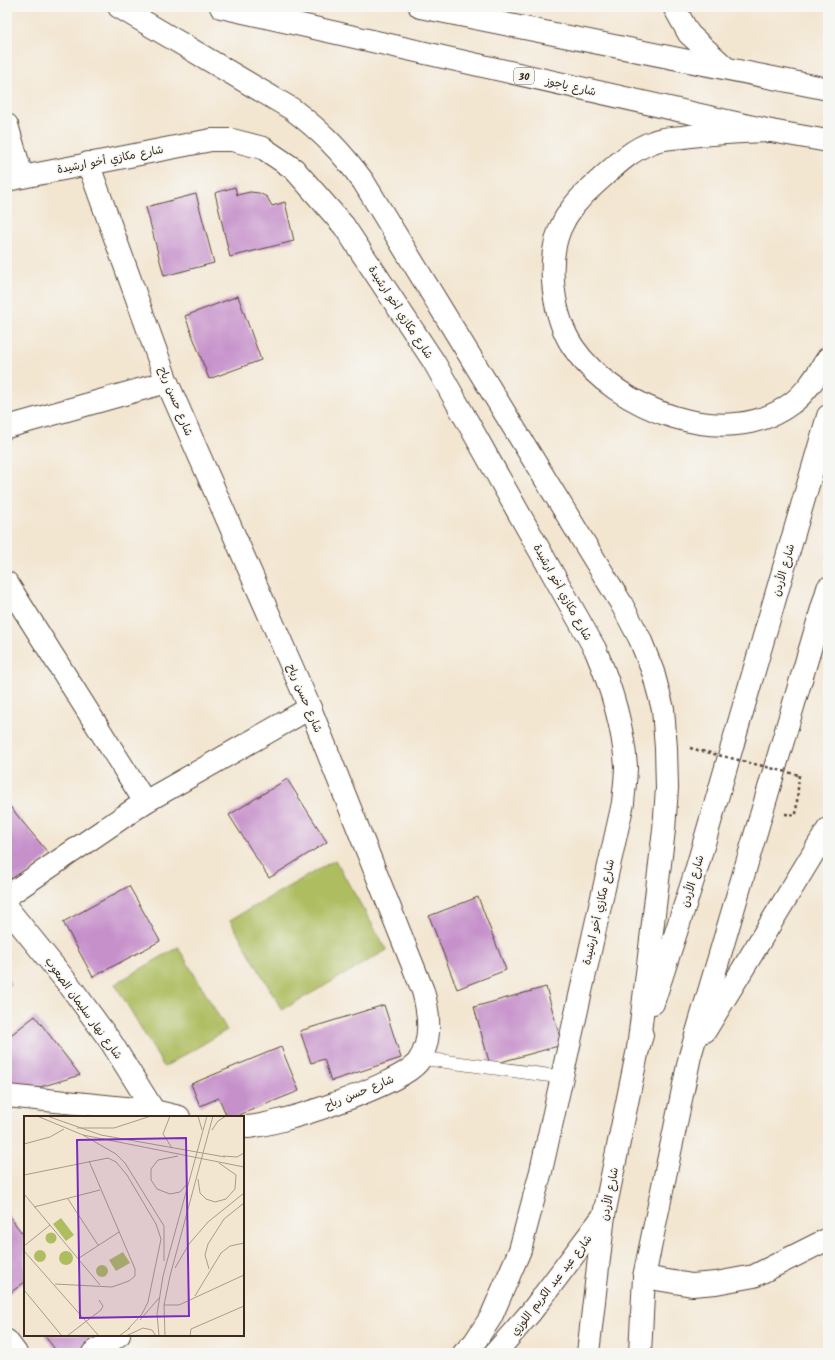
<svg xmlns="http://www.w3.org/2000/svg" width="835" height="1360" font-family="Kalam,'Playpen Sans Arabic',sans-serif">
<rect width="100%" height="100%" fill="#f6f6f2"/>
<filter id="ink" filterUnits="userSpaceOnUse"><feTurbulence type="fractalNoise" baseFrequency=".025" numOctaves="2"/><feDisplacementMap in="SourceGraphic" scale="8" xChannelSelector="R" yChannelSelector="G"/><feConvolveMatrix kernelMatrix="1 2 1 2 8 2 1 2 1" color-interpolation-filters="sRGB"/></filter>
<filter id="wash" filterUnits="userSpaceOnUse"><feTurbulence type="fractalNoise" baseFrequency=".012" numOctaves="4" result="noise"/><feDisplacementMap in="SourceGraphic" scale="16" xChannelSelector="R" yChannelSelector="G"/><feGaussianBlur stdDeviation="0.9" result="paint"/><feColorMatrix in="noise" values="0 0 0 0 0 0 0 0 0 0 0 0 0 0 0 0 0 1.4 0 .05"/><feComposite in="paint" operator="in"/></filter>
<g filter="url(#wash)">
<rect width="100%" height="100%" fill="#f3e6d1"/>
<g fill="#aebd60" stroke="#74743f">
<polygon points="335,860 387,950 282,1010 230,920"/>
<polygon points="178,947 227,1030 164,1067 115,984"/>
</g>
<g id="blocks">
<g fill="#c691cb">
<polygon points="235,187 237,195 250,192 259,193 267,197 272,206 285,202 294,241 230,257 215,193"/>
<polygon points="196,194 214,263 164,276 146,207"/>
<polygon points="238,296 261,360 209,379 185,316"/>
<polygon points="287,779 327,842 269,878 229,815"/>
<polygon points="7,803 50,855 16,884 7,873"/>
<polygon points="129,886 160,941 93,977 63,922"/>
<polygon points="478,897 506,970 457,989 429,916"/>
<polygon points="7,978 12,984 7,988"/>
<polygon points="546,987 562,1045 490,1065 474,1007"/>
<polygon points="384,1005 401,1058 331,1081 324,1059 311,1063 300,1031"/>
<polygon points="35,1016 80,1075 17,1094 7,1088 7,1038"/>
<polygon points="281,1047 299,1091 234,1117 227,1117 219,1098 200,1106 191,1084"/>
<polygon points="7,1213 25,1237 25,1282 7,1295"/>
<polygon points="44,1335 104,1335 80,1353 58,1353"/>
</g>
</g>
</g>
<g filter="url(#ink)">
<use href="#blocks" fill-opacity="0" stroke="#574639" stroke-width="1"/>
<g fill="none" stroke-linecap="round" stroke-linejoin="round">
<defs>
<polyline id="service" points="420,1058 561,1077"/>
<g id="minor">
<polyline points="7,125 22,176"/>
<path d="M88 163 167 382 310 708 423 991C429 1013 432 1042 418 1062 400 1085 273 1128 243 1127"/>
<path d="M7 180 211 140H232L263 148 294 169 344 226 434 362 595 649C611 686 623 725 626 766 626 777 624 791 623 803L541 1171 520 1250 491 1317 474 1343 464 1353"/>
<polyline points="7,427 167,382"/>
<polyline points="7,583 145,802"/>
<polyline points="7,896 145,802 310,708"/>
<polyline points="7,908 70,986 111,1042 154,1111"/>
<polyline points="7,1096 154,1111 179,1117"/>
<polyline points="644,1277 692,1285 716,1283 754,1276 828,1239"/>
<polyline points="7,1341 16,1353"/>
<polyline points="93,1353 119,1335"/>
</g>
<polyline id="tertiary" points="495,1353 531,1312 604,1215"/>
<g id="primary">
<polyline points="221,7 771,131 828,141"/>
<polyline points="420,7 828,89"/>
</g>
<g id="trunk">
<path d="M119 7 292 109C322 132 340 150 363 181L621 603 640 639 653 672 663 709 666 748 667 788 664 830 638 1049"/>
<polyline points="674,7 689,34 726,68"/>
<path d="M771 131C742 132 712 133 683 137 673 138 662 138 653 142 630 150 613 168 595 184 581 196 567 212 560 229 546 263 553 317 573 347 615 409 727 453 792 403 807 392 818 373 828 358"/>
<polyline points="653,1003 695,874 828,416"/>
<polyline points="705,1031 828,829"/>
<polyline points="588,1353 604,1215 638,1049 642,1035"/>
<polyline points="640,1353 644,1277 690,1056 828,588"/>
</g>
</defs>
<use href="#service" stroke="#574639" stroke-width="14"/>
<use href="#minor" stroke="#574639" stroke-width="24"/>
<use href="#tertiary" stroke="#574639" stroke-width="24"/>
<use href="#primary" stroke="#574639" stroke-width="24"/>
<use href="#trunk" stroke="#574639" stroke-width="24"/>
<polyline stroke="#574639" stroke-width="2.5" stroke-dasharray="3 3" stroke-linecap="butt" points="785,814 796,815 799,775"/>
<use href="#service" stroke="#fff" stroke-width="13"/>
<use href="#minor" stroke="#fff" stroke-width="22"/>
<use href="#tertiary" stroke="#fff" stroke-width="22"/>
<use href="#primary" stroke="#fff" stroke-width="22"/>
<use href="#trunk" stroke="#fff" stroke-width="22"/>
<polyline stroke="#574639" stroke-width="2.5" stroke-dasharray="3 3" stroke-linecap="butt" points="690,748 799,775"/>
</g>
</g>
<g text-anchor="middle" stroke-width="3" stroke-linejoin="round" paint-order="stroke">
<rect fill="#f6f6f2" stroke="#73675e" stroke-width="1" x="514" y="68" width="20" height="16" rx="3"/>
<g font-size="10" font-weight="bold" fill="#3b2a1e">
<text x="524" y="80">30</text>
</g>
<g font-size="11" fill="#3b2a1e" stroke="#f6f6f2">
<text transform="translate(571 86) rotate(13)" y="4">شارع ياجوز</text>
<text transform="translate(110 159) rotate(-11)" y="4">شارع مكازي أخو ارشيدة</text>
<text transform="translate(401 312) rotate(57)" y="4">شارع مكازي أخو ارشيدة</text>
<text transform="translate(176 401) rotate(68)" y="4">شارع حسن رباح</text>
<text transform="translate(783 570) rotate(-74)" y="4">شارع الأردن</text>
<text transform="translate(563 592) rotate(61)" y="4">شارع مكازي أخو ارشيدة</text>
<text transform="translate(305 698) rotate(67)" y="4">شارع حسن رباح</text>
<text transform="translate(692 881) rotate(-73)" y="4">شارع الأردن</text>
<text transform="translate(598 912) rotate(-77)" y="4">شارع مكازي أخو ارشيدة</text>
<text transform="translate(84 1008) rotate(54)" y="4">شارع نهار سليمان الصعوب</text>
<text transform="translate(359 1092) rotate(-22)" y="4">شارع حسن رباح</text>
<text transform="translate(609 1194) rotate(-79)" y="4">شارع الأردن</text>
<text transform="translate(551 1285) rotate(-52)" y="4">شارع عيد عبد الكريم اللوزي</text>
</g>
</g>
<g transform="translate(24 1116)">
<rect width="220" height="220" fill="#f3e6d1"/>
<path d="M37 102 50 119 42 125 29 108ZM21.5 122a5.5 5.5 0 1 1 11 0a5.5 5.5 0 1 1-11 0ZM10 140a6 6 0 1 1 12 0a6 6 0 1 1-12 0ZM35 142a7 7 0 1 1 14 0a7 7 0 1 1-14 0ZM99 136 106 147 92 155 85 144ZM72 155a6 6 0 1 1 12 0a6 6 0 1 1-12 0Z" fill="#aebd60"/>
<path fill="none" stroke="#a99b89" stroke-width="1" d="M13 0 59 19 220 51M23 0 77 19 201 41M146 0 139 18 148 32M174 0 178 14M53 12H90L127 0M188 14 194 5 202 0M59 19 92 38 101 47 140 110V145M0 28 26 21 40 13M154 40 134 44 127 53V64L133 73 146 78 156 76 163 68M199 40 213 41 220 37M0 59 84 42 92 46 103 59 132 108 137 123 124 186 118 198 104 213M174 63 176 77 182 83 191 86 202 83 211 73 212 59 195 47M0 78 76 169M44 83 74 129M10 91 76 74M0 130 26 109M0 135 75 220M55 142 95 116M151 152 165 128 184 106 220 77M185 153 181 139 184 128 200 103 220 87M31 168 88 171 105 165 111 160V153L65 45M0 174 38 220M171 180 197 137 206 130 220 127M140 189H155L220 159M116 204 135 182M43 220 77 194 79 190 75 184M95 220 106 212M102 220 119 212 128 214 132 220M135 220 133 198 139 160 183 0M141 220 140 189 146 160 189 0M166 220 167 213 220 190"/>
<path fill="#7b2cbf" fill-opacity="0.15" stroke="#7b2cbf" stroke-width="2" d="M162 22 165 200 56 202 53 24Z"/>
<rect width="220" height="220" fill="none" stroke="#3b2a1e" stroke-width="2"/>
</g>
<rect width="835" height="1360" fill="none" stroke="#f6f6f2" stroke-width="24"/>
</svg>
